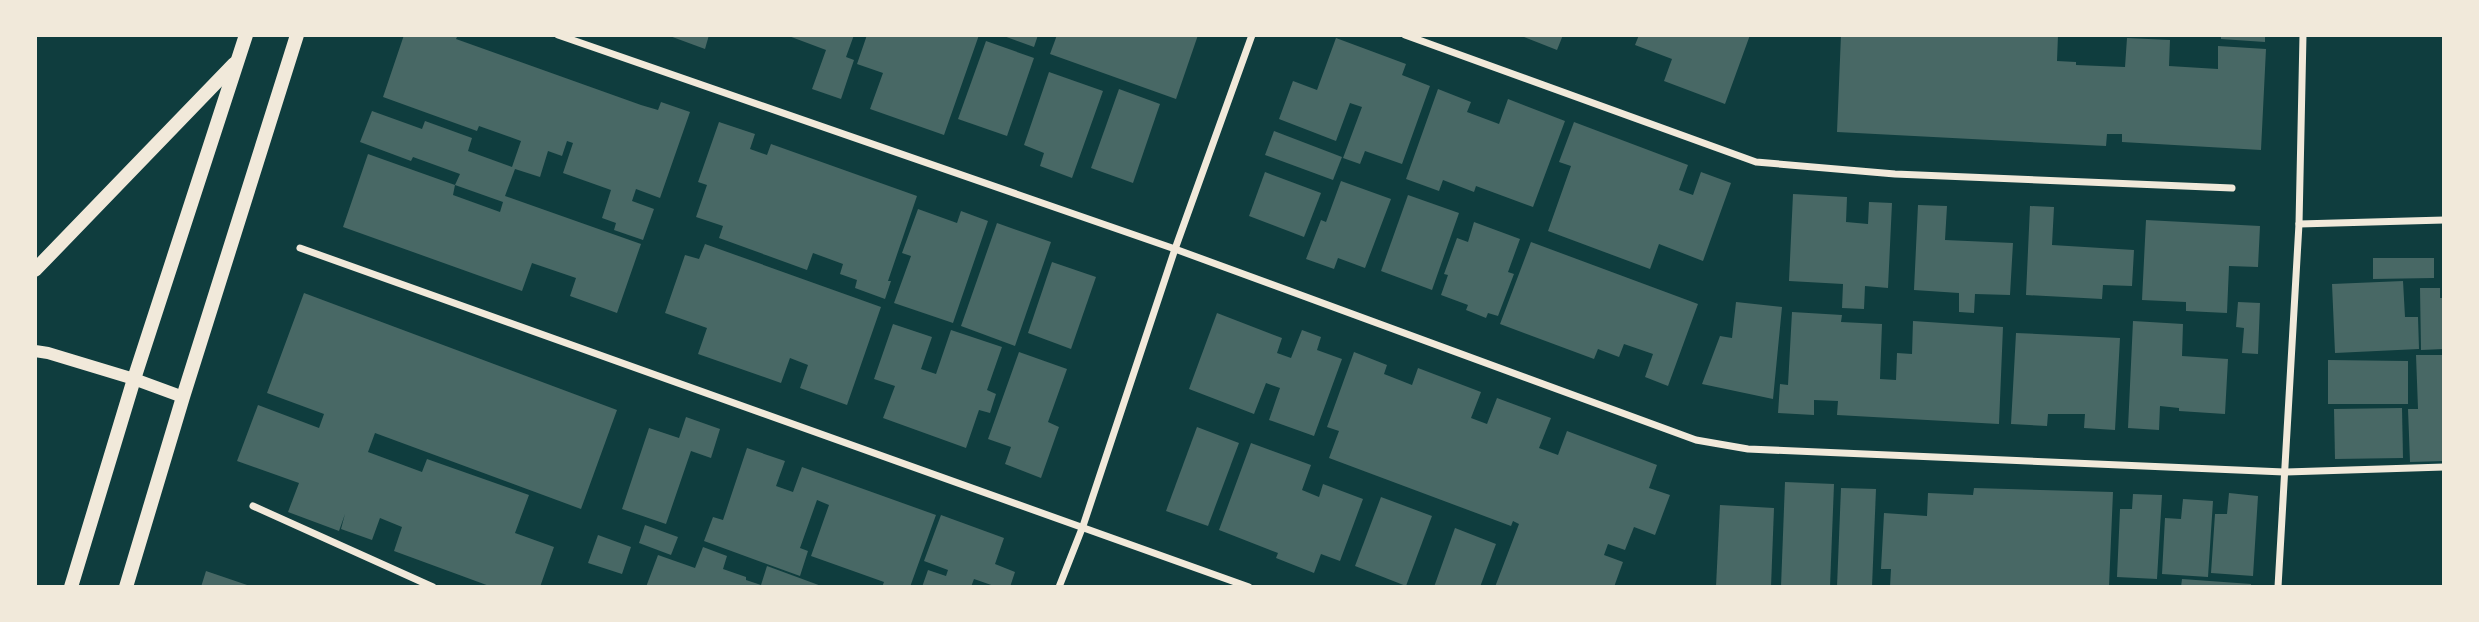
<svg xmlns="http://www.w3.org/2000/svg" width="2479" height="622" font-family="Manrope,sans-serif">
<rect width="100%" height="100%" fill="#0f3d3e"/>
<g fill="#486865">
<polygon points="404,35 458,35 456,39 641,105 658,110 661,102 690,112 660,198 636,189 632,201 654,209 643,240 614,230 616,223 602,218 611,190 563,173 573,143 567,141 562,156 548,151 540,177 515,169 505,196 641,244 617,313 570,296 576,278 532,263 522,291 343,227 368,154 455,185 453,195 500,212 503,202 455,185 460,174 413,157 411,161 360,142 372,111 422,129 425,121 472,138 468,151 512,167 521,141 479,126 477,131 383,97"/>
<polygon points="667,35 709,35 705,49"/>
<polygon points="786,35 854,35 846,57 854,60 841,99 812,89 826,50"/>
<polygon points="867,35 979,35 944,135 870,109 883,73 857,64"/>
<polygon points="1001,35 1038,35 1034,47"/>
<polygon points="1057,35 1198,35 1176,99 1050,54"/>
<polygon points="1519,35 1563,35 1557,50"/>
<polygon points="1639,35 1750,35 1725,104 1664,81 1672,59 1635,45"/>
<polygon points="1841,35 2058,35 2057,61 2076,62 2076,65 2125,67 2127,38 2170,40 2169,66 2218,69 2218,46 2266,49 2261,150 2122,142 2122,134 2107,134 2106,146 1837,132"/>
<polygon points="2221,35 2265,35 2265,42 2221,39"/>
<polygon points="1336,38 1406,64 1402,75 1430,86 1402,164 1365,151 1360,164 1343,158 1362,107 1350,103 1336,141 1279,119 1293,81 1317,90"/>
<polygon points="986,41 1034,58 1007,136 958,119"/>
<polygon points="1049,72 1103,91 1072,178 1040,166 1044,153 1024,145"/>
<polygon points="1119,89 1160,104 1133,183 1091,168"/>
<polygon points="1438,89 1471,102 1467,112 1499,124 1508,99 1565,121 1533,207 1476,186 1474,192 1443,180 1439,191 1406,179"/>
<polygon points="719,122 755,134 750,149 767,155 771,144 917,196 888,281 891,281 885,299 855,288 857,280 840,274 843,264 813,253 807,270 719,238 723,226 696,217 707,185 698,182"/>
<polygon points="1574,122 1688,165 1679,190 1693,195 1701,172 1731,183 1703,261 1659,244 1650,269 1548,231 1571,166 1559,162"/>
<polygon points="1274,131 1342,157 1333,180 1265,155"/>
<polygon points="1265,172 1321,193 1304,237 1249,216"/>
<polygon points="1341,181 1391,199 1365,268 1338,258 1334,269 1306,259 1321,220 1326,222"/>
<polygon points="1793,194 1847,197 1846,222 1868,224 1869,202 1892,203 1888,288 1865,286 1864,309 1842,308 1843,284 1789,281"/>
<polygon points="1408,195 1459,213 1432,290 1381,271"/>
<polygon points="1918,205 1947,206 1945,240 2013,243 2010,295 1975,294 1974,313 1959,312 1959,293 1914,290"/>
<polygon points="2030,206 2054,207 2052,245 2134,250 2132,286 2103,285 2102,299 2026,295"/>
<polygon points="918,209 957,223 961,211 988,221 953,323 894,303 911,256 902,253"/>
<polygon points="2146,220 2260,226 2258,267 2229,266 2227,313 2186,311 2186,302 2142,300"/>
<polygon points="1474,222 1520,239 1508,272 1514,274 1498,316 1488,313 1486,318 1466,310 1468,305 1441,295 1448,275 1444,274 1457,238 1468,242"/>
<polygon points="997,223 1051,242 1015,346 961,326"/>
<polygon points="1531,242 1698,304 1668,386 1645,377 1653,354 1624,344 1619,357 1598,349 1594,359 1500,324"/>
<polygon points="705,244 881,307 847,405 800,388 808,365 790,358 781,383 698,354 707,328 665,313 685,255 699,259"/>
<polygon points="2373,258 2434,258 2434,278 2373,279"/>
<polygon points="1052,262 1096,277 1071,349 1028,333"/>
<polygon points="2403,281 2405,317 2418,317 2419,349 2335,353 2332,284"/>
<polygon points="2420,288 2440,288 2440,298 2444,298 2444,349 2421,350"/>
<polygon points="304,293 617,410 581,509 375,433 368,452 422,472 427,459 529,495 515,533 554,547 540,587 492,587 394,551 402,527 380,518 372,540 341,529 345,514 339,531 288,512 299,483 237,461 258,405 319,428 324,414 267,393"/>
<polygon points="1736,302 1782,307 1773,399 1702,384 1720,336 1732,338"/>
<polygon points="2238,302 2260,303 2258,354 2242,353 2244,328 2236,327"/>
<polygon points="1792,312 1842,315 1841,322 1882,324 1880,379 1896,380 1897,353 1912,354 1913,321 2003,327 1999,424 1837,415 1838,401 1814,400 1814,415 1778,413 1780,384 1788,385"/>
<polygon points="1217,313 1282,338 1277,353 1291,358 1302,330 1321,337 1317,350 1342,359 1314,436 1269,420 1280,388 1266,383 1254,414 1189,389"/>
<polygon points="2133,321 2183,324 2182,356 2228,359 2225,414 2179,411 2179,408 2160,406 2159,430 2128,428"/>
<polygon points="893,324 932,337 921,369 936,374 951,330 1002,347 987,390 996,394 990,413 979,410 966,448 883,418 895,386 874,379"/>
<polygon points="2016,333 2120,338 2115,430 2084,428 2085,414 2048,414 2047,426 2011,424"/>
<polygon points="1019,352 1067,369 1048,422 1059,427 1041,478 1005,464 1011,447 988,439"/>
<polygon points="1354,352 1387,365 1384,374 1412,385 1418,368 1481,392 1471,418 1487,424 1497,398 1551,418 1539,448 1558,455 1567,431 1657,465 1649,488 1670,495 1655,535 1634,527 1625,550 1608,544 1604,555 1623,562 1614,587 1495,587 1519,524 1513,521 1511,526 1329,458 1339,431 1327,427"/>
<polygon points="2416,355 2444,355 2444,461 2410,462 2408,409 2418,409"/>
<polygon points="2328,360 2408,361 2408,404 2328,404"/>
<polygon points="2402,408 2403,458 2335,459 2334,409"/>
<polygon points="686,417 720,429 711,458 691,451 666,524 622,509 649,428 679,438"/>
<polygon points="1197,427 1239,443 1208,526 1166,511"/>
<polygon points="1251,443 1311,465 1302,490 1319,497 1323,484 1363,499 1340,561 1321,554 1314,573 1276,558 1278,553 1219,530"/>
<polygon points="747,448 785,461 776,486 793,492 802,467 936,515 910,587 882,587 884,582 811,556 829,505 817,500 800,548 808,551 800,576 704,541 713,517 723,520"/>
<polygon points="1785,482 1834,484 1830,587 1781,587"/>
<polygon points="1841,488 1876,489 1872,587 1837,587"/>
<polygon points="1974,488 2113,492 2109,587 1890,587 1891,569 1881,569 1884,513 1927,516 1928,493 1973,495"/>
<polygon points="2229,493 2258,496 2253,576 2211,573 2215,514 2227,514"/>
<polygon points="2133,494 2162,495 2157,579 2117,577 2120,509 2132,509"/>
<polygon points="1381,497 1432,516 1406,586 1355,566"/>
<polygon points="2183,499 2213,501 2208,577 2162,574 2165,518 2181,519"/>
<polygon points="1720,505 1774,508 1771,587 1716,587"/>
<polygon points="941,515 1004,538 995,564 1015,572 1010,587 997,587 974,579 971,587 922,587 928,570 946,576 948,570 924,561"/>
<polygon points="645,525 678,537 671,555 639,543"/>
<polygon points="1455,528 1496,544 1480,587 1434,587"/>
<polygon points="598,535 631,547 622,574 588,563"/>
<polygon points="703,547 727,556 723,569 746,577 746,580 761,585 767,566 824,587 646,587 658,555 695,568"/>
<polygon points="206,571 253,587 201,587"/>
<polygon points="2182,579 2251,584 2251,587 2181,587"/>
</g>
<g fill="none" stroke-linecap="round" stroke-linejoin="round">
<g stroke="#f1e9da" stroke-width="7">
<polyline points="558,35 1175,249 1696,440 1748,449 2284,472 2444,467"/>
<polyline points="1405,35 1756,162 1895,174 2232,188"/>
<polyline points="2299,224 2444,220"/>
<polyline points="300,248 1249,587"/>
<polyline points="253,506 433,587"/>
<polyline points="1059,587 1083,526 1175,249 1252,35"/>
<polyline points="2278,587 2299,224 2303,35"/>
</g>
<polyline stroke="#f1e9da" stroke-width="12" points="35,351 48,353 134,379 183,397"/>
<g stroke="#f1e9da" stroke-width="14">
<polyline points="35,270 234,64"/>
<polyline points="71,587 134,379 246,35"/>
<polyline points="126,587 183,397 297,35"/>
</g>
</g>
<rect width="2479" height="622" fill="none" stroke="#f1e9da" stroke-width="74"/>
</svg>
